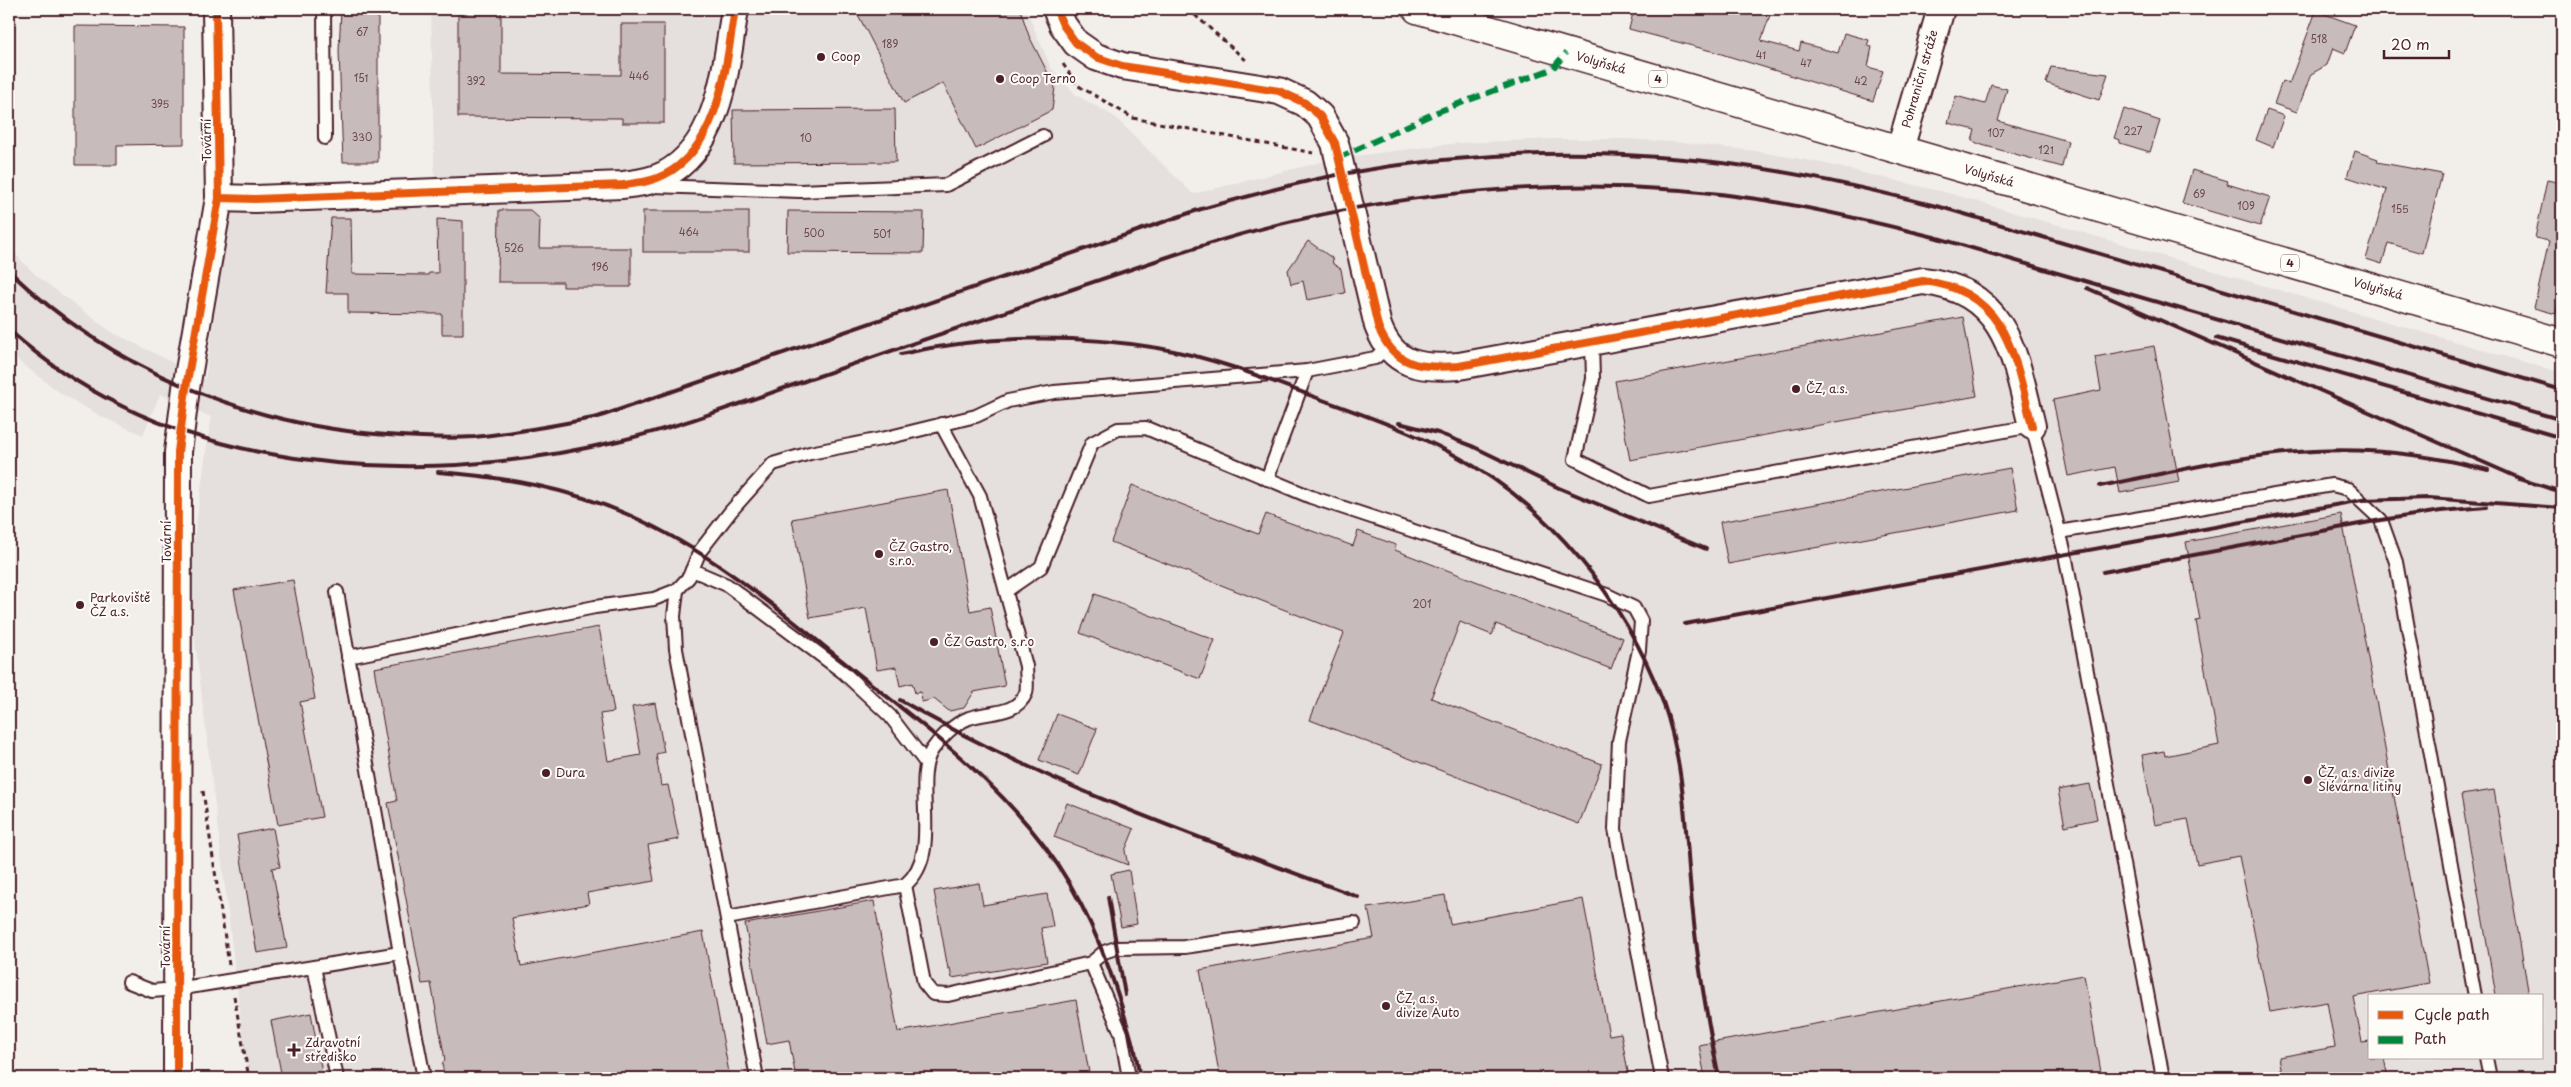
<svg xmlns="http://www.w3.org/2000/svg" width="2571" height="1087" font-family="'Playpen Sans',sans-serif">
<rect width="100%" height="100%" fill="#f2efeb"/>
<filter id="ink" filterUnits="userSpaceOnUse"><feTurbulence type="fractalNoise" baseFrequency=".02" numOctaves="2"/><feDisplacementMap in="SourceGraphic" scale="10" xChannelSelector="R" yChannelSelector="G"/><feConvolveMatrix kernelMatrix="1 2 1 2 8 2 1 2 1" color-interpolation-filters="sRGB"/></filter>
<g filter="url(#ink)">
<path fill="#e5dfdd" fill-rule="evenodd" d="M431 9H1026L1051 68 1076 95 1115 117 1193 194 1338 158 1459 143 1553 139H1628L1685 143 1755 151 1817 162 1948 193 2562 373V1078H248L188 582 211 417 160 394 143 435 102 417 62 394 21 363 9 352V248L37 276 110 331 205 379 231 210 435 207ZM2370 996H2542V1058H2370Z"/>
<g fill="#c8bbbb" stroke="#4a1f2b">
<polygon points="341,9 378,9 378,162 343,162 339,51"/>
<polygon points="458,9 501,9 501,74 621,75 621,24 664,24 664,123 622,123 622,118 458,117"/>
<polygon points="855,9 1020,9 1029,36 1055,87 1052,110 976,149 943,83 904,103"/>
<polygon points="1634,9 1749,9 1770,15 1761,41 1799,51 1801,43 1838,53 1844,33 1869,40 1867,46 1872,47 1868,67 1883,71 1873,101 1715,52 1629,29"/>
<polygon points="2316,11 2355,25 2345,53 2333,48 2327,65 2311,74 2297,112 2274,104 2282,81 2289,84"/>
<polygon points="75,26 184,27 184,144 117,145 117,165 75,165"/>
<polygon points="2051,67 2108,74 2099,100 2046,83"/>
<polygon points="1991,85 2007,89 1998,121 2068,141 2062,167 1982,145 1972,141 1975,130 1948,123 1956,96 1985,104"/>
<polygon points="895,109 896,162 734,163 733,110"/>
<polygon points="2124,109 2160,121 2150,152 2120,143 2120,140 2114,138"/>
<polygon points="2267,110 2284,116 2273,147 2256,140"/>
<polygon points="2355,151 2378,159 2377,162 2442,174 2422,253 2388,243 2382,264 2366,259 2387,190 2347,177"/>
<polygon points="2192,170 2228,181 2227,184 2270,197 2260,226 2182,203"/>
<polygon points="2547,180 2562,183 2562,286 2556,314 2534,308 2549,241 2535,238"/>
<polygon points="499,210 530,210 540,219 539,248 631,248 631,287 563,287 563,282 498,282"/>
<rect x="643" y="211" width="106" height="41"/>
<polygon points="788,211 924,212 923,253 787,252"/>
<polygon points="331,218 351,218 352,274 428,275 429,273 438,273 437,219 463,221 463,334 442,334 442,314 348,313 348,293 326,293"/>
<polygon points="1308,241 1332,258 1333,264 1341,269 1345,293 1307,300 1303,281 1291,284 1288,270"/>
<polygon points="1963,317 1977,396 1630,460 1615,381"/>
<polygon points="2154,346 2179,482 2120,493 2115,467 2068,476 2053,400 2101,390 2095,357"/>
<polygon points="2010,468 2018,510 1728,564 1720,522"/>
<polygon points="1132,485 1258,534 1266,514 1353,546 1358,531 1396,545 1395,550 1623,638 1611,669 1496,624 1492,635 1460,622 1431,698 1602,764 1579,824 1310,720 1344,633 1111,542"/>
<polygon points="948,490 970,611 990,607 1005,686 974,692 964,708 949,711 934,699 922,702 921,692 915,693 912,683 900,686 896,667 877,670 866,608 810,618 792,519"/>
<polygon points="2341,514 2429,983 2353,997 2362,1042 2370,1041 2370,1058 2384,1058 2388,1078 2283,1078 2279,1057 2335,1047 2327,1002 2270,1012 2239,856 2197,864 2188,819 2155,825 2142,755 2164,751 2165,756 2219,745 2196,621 2200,620 2186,542"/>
<polygon points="293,580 315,699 300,702 322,817 278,825 234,590"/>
<polygon points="1095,594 1215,640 1200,679 1080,633"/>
<polygon points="599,627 614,712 600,714 608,761 641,755 632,707 655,703 664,752 656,754 661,786 668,785 679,839 648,845 654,881 587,893 589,904 512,918 521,966 703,932 730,1078 452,1078 444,1074 442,1064 445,1060 431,983 422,984 388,803 397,801 374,668"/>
<polygon points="1057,714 1097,729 1079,775 1039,760"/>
<polygon points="2090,784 2097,819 2065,826 2058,790"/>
<polygon points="2494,790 2529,996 2496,996 2461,795"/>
<polygon points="1067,803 1134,829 1125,851 1128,865 1054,837"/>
<polygon points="273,828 280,867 272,868 287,948 257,953 237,835"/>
<polygon points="1129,870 1137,924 1121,927 1111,874"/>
<polygon points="979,883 983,905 1047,894 1053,926 1041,928 1047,962 952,978 950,968 948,969 934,891"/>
<polygon points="1445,895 1450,924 1583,899 1609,1035 1621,1033 1629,1078 1220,1078 1200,970 1374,938 1368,908"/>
<polygon points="874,901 898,1032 1076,1000 1090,1078 796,1078 789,1040 767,1044 745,924"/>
<polygon points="2084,975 2102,1078 1705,1078 1699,1045"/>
<polygon points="311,1013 323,1078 282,1078 271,1021"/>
</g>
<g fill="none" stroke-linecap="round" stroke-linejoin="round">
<defs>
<g id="lane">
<polyline points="324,9 325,138"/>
<polyline points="653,186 800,191 946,185 1043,136"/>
<polyline points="1592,342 1593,379 1575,459 1649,496 2032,426 2065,554 2163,1078"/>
<polyline points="1267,479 1307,371"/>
<polyline points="2059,532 2332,485 2348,489 2381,520 2396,562 2475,996"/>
<polyline points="692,570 727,585 843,672 890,716 926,763"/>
<polyline points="677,590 674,616 676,649 757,1078"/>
<polyline points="1006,591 1041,567 1092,443 1118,429 1146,428 1311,497 1607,595 1634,608 1641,621 1639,650 1619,741 1615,829 1662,1078"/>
<polyline points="348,657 595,607 654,599 677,590 689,577 700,551 731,511 773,464 810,453 886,438 976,416 1008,401 1054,392 1307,371 1375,358 1389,346"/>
<polyline points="905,885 924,983 933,994 948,995 1091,963 1104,952 1116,948 1184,947 1354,923"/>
<path d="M727 918 905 885C944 853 911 782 932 750 940 738 954 724 969 718 988 711 1016 716 1026 693 1028 686 1026 674 1026 666L980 496 941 424"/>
<polyline points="400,953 424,1078"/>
<polyline points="1091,963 1121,1033 1129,1078"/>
<polyline points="314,967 337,1078"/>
<polyline points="129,982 152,991 177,989 400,953 337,592"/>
<polyline points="2486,1058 2490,1078"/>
</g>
<g id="street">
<path d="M1056 9 1063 25 1076 43 1096 57 1122 66 1279 91 1305 103 1320 116 1335 143 1378 326C1393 366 1420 369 1459 366L1923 281C2007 290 2015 357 2032 426"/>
<polyline points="1900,149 1941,9"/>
<path d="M219 198 255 199 623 185C637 183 651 182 664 175 721 146 726 64 735 9"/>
<polyline points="177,1078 178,452 186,388 219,198 216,9"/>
</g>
<polyline id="primary" points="1417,9 2562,343"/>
</defs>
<use href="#lane" stroke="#4a1f2b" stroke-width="16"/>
<use href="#street" stroke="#4a1f2b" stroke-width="30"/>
<use href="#primary" stroke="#4a1f2b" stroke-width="31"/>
<g stroke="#4a1f2b" stroke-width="3" stroke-dasharray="5 4" stroke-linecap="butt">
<polyline points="1188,9 1248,62"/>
<polyline points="1063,64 1077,85 1133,118 1313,153"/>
<polyline points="203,791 229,965"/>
<polyline points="234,996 249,1078"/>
</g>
<use href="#lane" stroke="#fdfcf7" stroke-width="12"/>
<use href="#street" stroke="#fdfcf7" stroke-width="26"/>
<use href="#primary" stroke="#fdfcf7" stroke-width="28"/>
<g stroke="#4a1f2b" stroke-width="4">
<path d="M9 271C111 369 246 425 387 435 415 437 446 439 474 437 516 433 557 425 598 417L1198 210C1245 197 1293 183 1342 174 1453 154 1570 149 1683 159 1771 166 1858 186 1944 208L2562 390"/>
<polyline points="2087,288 2526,481"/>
<path d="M9 330C80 394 166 433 259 452 378 475 500 469 618 441 686 425 752 399 819 376 904 346 990 317 1076 288 1149 263 1222 237 1297 220 1446 186 1605 176 1757 199 1816 208 1875 222 1934 237L2562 420"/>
<polyline points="2216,338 2562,438"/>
<path d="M901 354C984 335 1074 334 1158 348 1211 357 1262 377 1312 396 1358 413 1406 429 1449 452 1549 504 1624 598 1663 702 1687 770 1685 842 1693 913 1698 968 1708 1023 1719 1078"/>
<polyline points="1399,423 1438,433 1472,446 1559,488 1706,549"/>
<path d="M438 472C506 477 567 488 629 515 713 552 780 611 850 667 931 732 1018 795 1071 886 1101 938 1119 994 1135 1052"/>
<polyline points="2519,479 2562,492"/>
<path d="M2100 486C2170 473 2242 454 2314 451 2373 448 2431 455 2488 470"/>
<polyline points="2103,572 2381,520 2441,511 2486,507"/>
<polyline points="1685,624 2362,500 2429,498 2562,508"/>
<path d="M900 700C1045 785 1202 838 1358 897"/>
<polyline points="1108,897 1125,995"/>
<polyline points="1134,1045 1140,1078"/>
</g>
<polyline stroke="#00873e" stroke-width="6" stroke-dasharray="12 6" stroke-linecap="butt" points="1338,158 1437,112 1552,69 1566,53"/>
<defs>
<g id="cycleway">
<path d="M1056 9 1063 25 1076 43 1096 57 1122 66 1279 91 1305 103 1320 116 1335 143 1378 326C1393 366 1420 369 1459 366L1923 281C2007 290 2015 357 2032 426"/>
<path d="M219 198 255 199 623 185C637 183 651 182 664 175 721 146 726 64 735 9"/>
<polyline points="177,1078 178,452 186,388 219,198 216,9"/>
</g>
</defs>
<use href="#cycleway" stroke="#fdfcf7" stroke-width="11"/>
<use href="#cycleway" stroke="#e8590c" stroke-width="8"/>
</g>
</g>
<g fill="#4a1f2b" stroke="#fdfcf7" stroke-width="2">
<circle cx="821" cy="57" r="5"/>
<circle cx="1000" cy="79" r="5"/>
<circle cx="1796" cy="389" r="5"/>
<circle cx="879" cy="554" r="5"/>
<circle cx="80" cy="605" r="5"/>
<circle cx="934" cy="642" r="5"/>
<circle cx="546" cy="773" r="5"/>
<circle cx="2308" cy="780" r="5"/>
<circle cx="1386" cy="1006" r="5"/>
<path d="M291.5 1042.5h5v5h5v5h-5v5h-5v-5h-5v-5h5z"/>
</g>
<g text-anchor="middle" stroke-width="4" stroke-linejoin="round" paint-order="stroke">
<g font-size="10" fill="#6a464f">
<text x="362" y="36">67</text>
<text x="2319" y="43">518</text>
<text x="890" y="48">189</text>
<text x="1761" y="59">41</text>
<text x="1806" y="67">47</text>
<text x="639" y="80">446</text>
<text x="361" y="82">151</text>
<text x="476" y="85">392</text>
<text x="1861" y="85">42</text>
<text x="160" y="108">395</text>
<text x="2133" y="135">227</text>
<text x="1996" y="137">107</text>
<text x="362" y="141">330</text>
<text x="806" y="142">10</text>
<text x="2046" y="154">121</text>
<text x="2199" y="198">69</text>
<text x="2246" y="210">109</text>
<text x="2400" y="213">155</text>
<text x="689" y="236">464</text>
<text x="814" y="237">500</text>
<text x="882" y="238">501</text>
<text x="514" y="252">526</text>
<text x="600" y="271">196</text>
<text x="1422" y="608">201</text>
</g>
<g fill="#fdfcf7" stroke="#806168" stroke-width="1">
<rect x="1649" y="70.5" width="18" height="17" rx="4"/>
<rect x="2281" y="254.5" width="18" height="17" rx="4"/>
</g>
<g font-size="11" font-weight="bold" fill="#4a1f2b">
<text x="1658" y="83">4</text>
<text x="2290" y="267">4</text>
</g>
<g font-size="12" fill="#4a1f2b" stroke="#fdfcf7" text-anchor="start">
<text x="831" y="61">Coop</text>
<text x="1010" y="83">Coop Terno</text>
<text x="1806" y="393">ČZ, a.s.</text>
<text x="889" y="551">ČZ Gastro,<tspan x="889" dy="14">s.r.o.</tspan></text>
<text x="90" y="602">Parkoviště<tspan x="90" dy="14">ČZ a.s.</tspan></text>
<text x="944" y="646">ČZ Gastro, s.r.o</text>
<text x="556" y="777">Dura</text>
<text x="2318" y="777">ČZ, a.s. divize<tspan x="2318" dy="14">Slévárna litiny</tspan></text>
<text x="1396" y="1003">ČZ, a.s.<tspan x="1396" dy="14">divize Auto</tspan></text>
<text x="305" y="1047">Zdravotní<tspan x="305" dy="14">středisko</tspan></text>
</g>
<g font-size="12" fill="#4a1f2b" stroke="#fdfcf7">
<text transform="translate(1601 63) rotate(16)" y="4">Volyňská</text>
<text transform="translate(1920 79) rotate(-74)" y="4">Pohraniční stráže</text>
<text transform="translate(207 140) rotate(-91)" y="4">Tovární</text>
<text transform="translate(1989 176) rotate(16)" y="4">Volyňská</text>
<text transform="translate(2378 289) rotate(16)" y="4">Volyňská</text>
<text transform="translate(167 542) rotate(-90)" y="4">Tovární</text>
<text transform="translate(166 947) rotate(-90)" y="4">Tovární</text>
</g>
</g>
<rect width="2571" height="1087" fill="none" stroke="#fdfcf7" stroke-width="30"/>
<rect x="15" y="15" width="2541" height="1057" fill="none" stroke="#4a1f2b" stroke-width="2" filter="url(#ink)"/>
<rect x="2368" y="994" width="175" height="65" fill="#fdfcf7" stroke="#b5a4a5"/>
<rect x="2378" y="1011" width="25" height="8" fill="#e8590c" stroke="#b5a4a5"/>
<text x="2414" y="1020" font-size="15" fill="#4a1f2b">Cycle path</text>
<rect x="2378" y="1036" width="25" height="8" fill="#00873e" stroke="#b5a4a5"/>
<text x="2414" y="1044" font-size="15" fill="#4a1f2b">Path</text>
<path d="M2384 50v8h65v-8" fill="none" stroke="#4a1f2b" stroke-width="2.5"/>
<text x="2391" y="50" font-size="15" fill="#4a1f2b" stroke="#fdfcf7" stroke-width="4" paint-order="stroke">20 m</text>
</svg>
